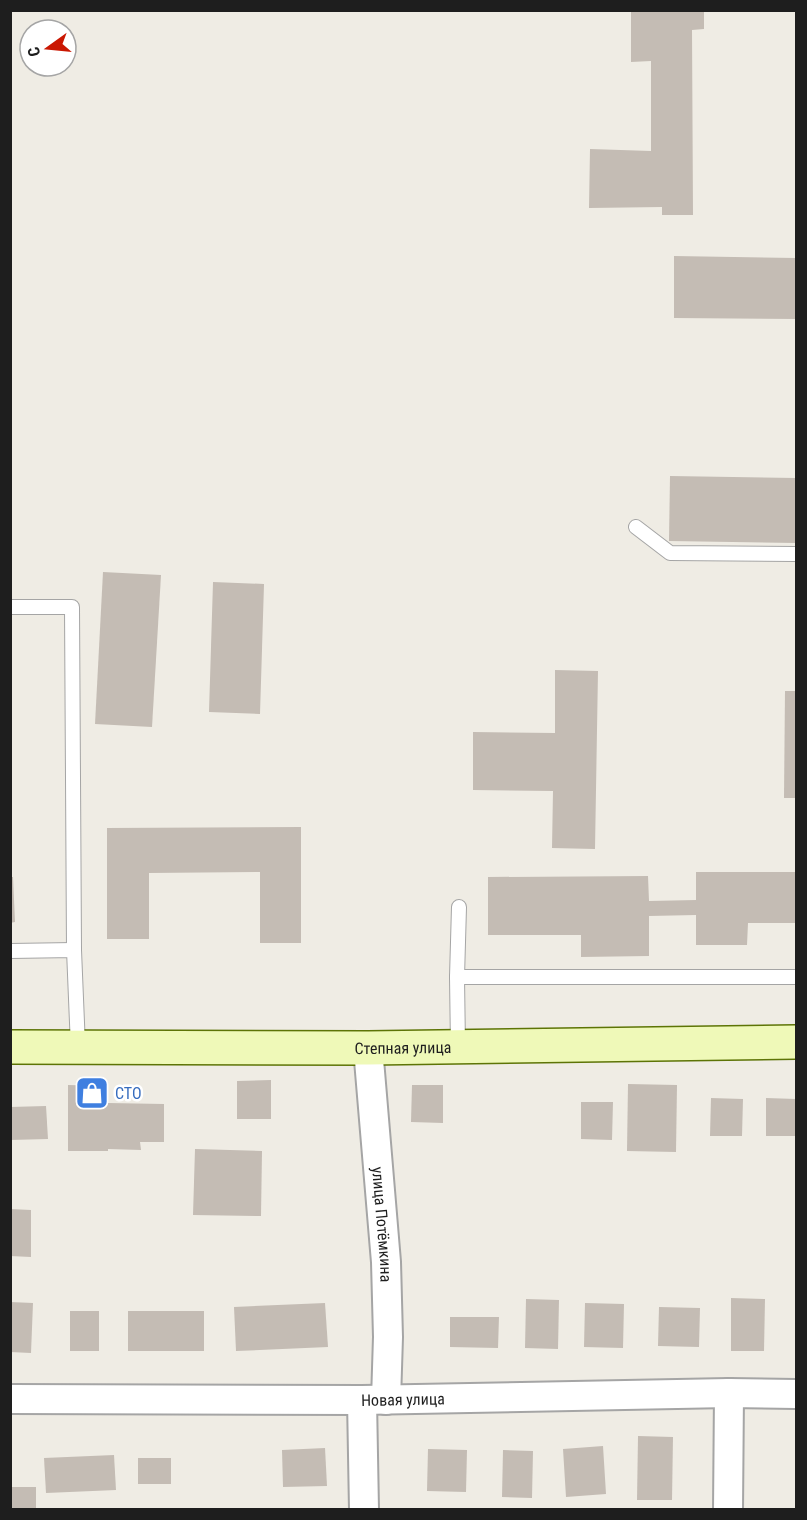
<svg xmlns="http://www.w3.org/2000/svg" width="807" height="1520" font-family="'Roboto Condensed',sans-serif">
<rect width="100%" height="100%" fill="#efece4"/>
<g fill="#c4bcb4">
<polygon points="631,10 704,10 704,29 692,30 693,215 662,215 662,207 589,208 590,149 651,151 651,61 631,62"/>
<polygon points="674,256 796,258 796,319 674,318"/>
<polygon points="670,476 796,478 796,543 669,541"/>
<polygon points="103,572 161,575 152,727 95,724"/>
<polygon points="213,582 264,584 260,714 209,712"/>
<polygon points="555,670 598,671 595,849 552,848 553,791 473,790 473,732 555,733"/>
<polygon points="785,691 796,691 796,798 784,798"/>
<polygon points="301,827 301,943 260,943 260,872 149,873 149,939 107,939 107,828"/>
<polygon points="696,872 796,872 796,923 748,923 747,945 696,945 696,915 649,916 649,956 581,957 581,935 488,935 488,877 648,876 649,901 696,900"/>
<polygon points="10,877 13,877 15,922 10,923"/>
<polygon points="271,1080 271,1119 237,1119 237,1081"/>
<polygon points="628,1084 677,1085 676,1152 627,1151"/>
<polygon points="68,1085 108,1086 108,1103 164,1104 164,1142 140,1142 141,1150 108,1149 108,1151 68,1151"/>
<polygon points="412,1085 443,1085 443,1123 411,1122"/>
<polygon points="711,1098 743,1099 742,1136 710,1136"/>
<polygon points="766,1098 796,1099 796,1136 766,1136"/>
<polygon points="581,1102 613,1102 612,1140 581,1139"/>
<polygon points="46,1106 48,1139 10,1140 10,1107"/>
<polygon points="195,1149 262,1151 261,1216 193,1215"/>
<polygon points="10,1209 31,1210 31,1257 10,1256"/>
<polygon points="731,1298 765,1299 764,1351 731,1351"/>
<polygon points="526,1299 559,1300 558,1349 525,1348"/>
<polygon points="10,1302 33,1303 31,1353 10,1352"/>
<polygon points="325,1303 328,1347 236,1351 234,1307"/>
<polygon points="585,1303 624,1304 623,1348 584,1347"/>
<polygon points="659,1307 700,1308 699,1347 658,1346"/>
<rect x="70" y="1311" width="29" height="40"/>
<rect x="128" y="1311" width="76" height="40"/>
<polygon points="450,1317 499,1317 498,1348 450,1347"/>
<polygon points="638,1436 673,1437 672,1500 637,1500"/>
<polygon points="603,1446 606,1494 566,1497 563,1449"/>
<polygon points="325,1448 327,1486 283,1487 282,1450"/>
<polygon points="428,1449 467,1450 466,1492 427,1491"/>
<polygon points="503,1450 533,1451 532,1498 502,1497"/>
<polygon points="114,1455 116,1490 46,1493 44,1458"/>
<rect x="138" y="1458" width="33" height="26"/>
<rect x="10" y="1487" width="26" height="23"/>
</g>
<g fill="none" stroke-linecap="round" stroke-linejoin="round">
<defs>
<g id="service">
<polyline points="636,527 670,553 796,554"/>
<polyline points="10,607 72,607 74,950"/>
<polyline points="459,907 457,977 796,977"/>
<polyline points="10,951 74,950 78,1047"/>
<polyline points="457,977 458,1047"/>
</g>
<g id="minor">
<path id="s1" d="M368 1048 386 1262 388 1337 386 1400"/>
<path id="s2" d="M10 1399 362 1400 729 1393 796 1394"/>
<polyline points="362,1400 364,1510"/>
<polyline points="728,1510 729,1393"/>
</g>
<g id="secondary">
<path id="s3" d="M10 1047 368 1048 796 1042"/>
</g>
</defs>
<use href="#service" stroke="#a5a5a5" stroke-width="16"/>
<use href="#minor" stroke="#a5a5a5" stroke-width="32"/>
<use href="#secondary" stroke="#5d7406" stroke-width="36"/>
<use href="#service" stroke="#fff" stroke-width="14"/>
<use href="#minor" stroke="#fff" stroke-width="28"/>
<use href="#secondary" stroke="#eff9b8" stroke-width="33"/>
</g>
<defs>
<symbol id="shop-square" viewBox="-11 -11 22 22"><rect x="-9" y="-9" width="18" height="18" rx="4" fill="#3f7fe0" stroke="#fff"/><path d="M-5-2.5h2.3a2.7 3.5 0 0 1 5.4 0H5L5.5 6h-11ZM-1.5-2.5h3a1.5 2.3 0 0 0-3 0Z" fill="#fff"/></symbol>
</defs>
<g fill-rule="evenodd">
<use href="#shop-square" x="73" y="1074" width="38" height="38"/>
</g>
<g text-anchor="middle" stroke-width="5" stroke-linejoin="round" paint-order="stroke">
<g font-size="16" fill="#1e1e1e" stroke="#fff">
<text dy="6" stroke="none"><textPath href="#s3" startOffset="393">Степная улица</textPath></text>
<text dy="6" stroke="none"><textPath href="#s1" startOffset="177">улица Потёмкина</textPath></text>
<text dy="6" stroke="none"><textPath href="#s2" startOffset="393">Новая улица</textPath></text>
</g>
<g font-size="16" fill="#366cbe" stroke="#fff" text-anchor="start">
<text x="115" y="1099">СТО</text>
</g>
</g>
<rect width="807" height="1520" fill="none" stroke="#1e1e1e" stroke-width="24"/>
<g transform="translate(48 48) rotate(255)"><circle r="28" fill="#ffffff" stroke="#a5a5a5" stroke-width="1.5"/>
<path d="M0-4.5L10 22L0 15L-10 22Z" fill="#ca1702"/>
<text y="-9" font-size="16" font-weight="bold" text-anchor="middle" fill="#1e1e1e">С</text>
</g>
</svg>
